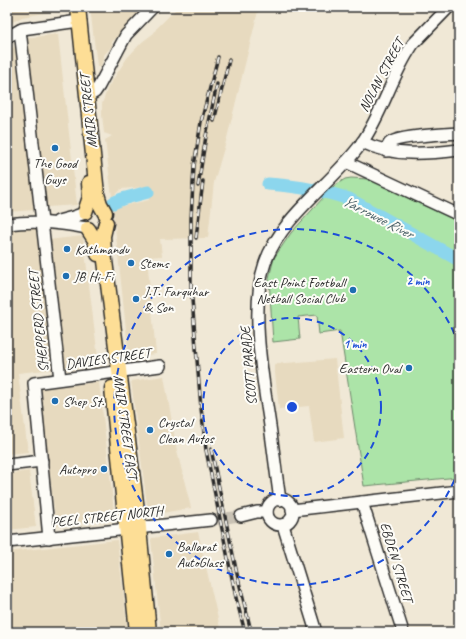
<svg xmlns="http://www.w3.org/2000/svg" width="466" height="639" font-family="Caveat,sans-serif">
<rect width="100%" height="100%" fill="#f0e8d6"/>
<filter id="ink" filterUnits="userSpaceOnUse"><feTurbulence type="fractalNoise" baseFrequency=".025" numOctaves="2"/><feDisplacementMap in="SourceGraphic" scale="8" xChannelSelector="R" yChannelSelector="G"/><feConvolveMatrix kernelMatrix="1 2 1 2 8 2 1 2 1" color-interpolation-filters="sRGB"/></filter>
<g filter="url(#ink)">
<g fill="#e7dabf">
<polygon points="7,7 56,7 57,11 22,17 7,25"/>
<polygon points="90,7 145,7 112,42 112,46 104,55 101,66 99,67 97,66"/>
<polygon points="175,7 259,7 227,138 214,182 208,238 160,239 162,256 147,257 156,354 129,357 113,208 149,200 145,187 121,189 112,197 105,140 112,136 104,133 102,115 102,104 108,87 127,58 142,42 154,33 156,29 175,10"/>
<polygon points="58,34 77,205 47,207 26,38"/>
<polygon points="17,45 34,210 7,212 7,52"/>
<polygon points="38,226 54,369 18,373 28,452 7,454 7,230"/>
<polygon points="83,236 99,366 63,370 48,240"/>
<polygon points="335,359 344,438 314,442 309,406 279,409 274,364"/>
<polygon points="164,376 177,451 191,508 150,515 148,513 131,381"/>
<polygon points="99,382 115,519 56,526 40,389"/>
<polygon points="29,471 36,527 7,530 7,474"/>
<polygon points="198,532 221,632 161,632 151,540 152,538"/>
<polygon points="117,540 128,632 7,632 7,552"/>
</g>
<polygon fill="#ace4a8" stroke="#6c886a" points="345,179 351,178 368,179 459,222 459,477 364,486 340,331 319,334 317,315 298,317 300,339 273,342 269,278 274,258 291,233 323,198 331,188"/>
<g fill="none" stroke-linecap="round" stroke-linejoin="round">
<g stroke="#8cd6ed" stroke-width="13">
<path d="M268 184C295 186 323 190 349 199L459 260"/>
<polyline points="113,203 122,199 148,192"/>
</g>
<polyline stroke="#c9c2b4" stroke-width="11" stroke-dasharray="11 5.5" stroke-linecap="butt" points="211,520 241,516"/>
<defs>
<g id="minor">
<polyline points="20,30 60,379"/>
<polyline points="7,37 22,29 79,21"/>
<polyline points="87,97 95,92 99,86 126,35 153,7"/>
<path d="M362 142C393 157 426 154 459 150"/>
<path d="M386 151C387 148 388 144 390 143 397 136 447 134 459 133"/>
<polyline points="346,162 459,215"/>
<polyline points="58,221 73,217 85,213"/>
<path d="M7 224C36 220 58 223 87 228"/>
<polyline points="7,465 42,461"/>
<circle cx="280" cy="512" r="13"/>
<path d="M280 500C276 473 273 446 269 419 262 374 250 306 265 263 282 215 332 184 361 144 381 116 390 81 408 52L413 44 449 7"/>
<polyline points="362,502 403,632"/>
<polyline points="292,510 459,491"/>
<polyline points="241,516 257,512 267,512"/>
<polyline points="283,525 316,632"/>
<polyline points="49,538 34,383 160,366"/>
<polyline points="7,542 211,520"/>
</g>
<g id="major">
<polyline points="78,7 97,194 100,204 105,213"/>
<polyline points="85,212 90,197 89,183"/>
<polyline points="106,223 103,236 104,253 138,518 149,632"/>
<polyline points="88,229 95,240 98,254"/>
<polyline points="112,388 137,632"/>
</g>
</defs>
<use href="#minor" stroke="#2b2b2b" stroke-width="14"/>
<use href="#major" stroke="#2b2b2b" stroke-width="17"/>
<use href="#minor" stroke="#fdfcf7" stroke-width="11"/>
<use href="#major" stroke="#fdde96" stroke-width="14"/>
<defs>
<g id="rail">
<polyline points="218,57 201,122 194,166 191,218 191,287 201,408 206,450 236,598 245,632"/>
<polyline points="214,121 229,60"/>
<polyline points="198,186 206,136 217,84"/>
<polyline points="196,238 203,181"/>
<polyline points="211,449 237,574 251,631"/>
</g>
</defs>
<use href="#rail" stroke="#2b2b2b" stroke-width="3.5"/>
<use href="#rail" stroke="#fdfcf7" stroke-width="2" stroke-dasharray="6" stroke-linecap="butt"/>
</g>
</g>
<g fill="none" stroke="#1d4ed8" stroke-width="2" stroke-dasharray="7 5">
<circle cx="292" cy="407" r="89"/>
<path d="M459 469A178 178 0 1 1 459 345"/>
</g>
<g fill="#1f6fb2" stroke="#fdfcf7" stroke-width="1.5">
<circle cx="55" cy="148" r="4"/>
<circle cx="67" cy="249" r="4"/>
<circle cx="131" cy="263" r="4"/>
<circle cx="66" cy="276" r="4"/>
<circle cx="353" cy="290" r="4"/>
<circle cx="136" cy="299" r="4"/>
<circle cx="409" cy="368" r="4"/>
<circle cx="55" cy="401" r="4"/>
<circle cx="150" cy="430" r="4"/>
<circle cx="104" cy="469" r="4"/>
<circle cx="169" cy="554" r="4"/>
</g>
<g text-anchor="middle" stroke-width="4" stroke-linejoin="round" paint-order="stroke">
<g font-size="14" fill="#2b2b2b" stroke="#fdfcf7">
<text transform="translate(381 75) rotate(-62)" y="5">NOLAN STREET</text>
<text transform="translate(88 111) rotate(-96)" y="5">MAIR STREET</text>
<text transform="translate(38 321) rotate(-96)" y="5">SHEPPERD STREET</text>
<text transform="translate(108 358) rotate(-8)" y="5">DAVIES STREET</text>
<text transform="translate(248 366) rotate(-95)" y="5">SCOTT PARADE</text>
<text transform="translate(126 427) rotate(82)" y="5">MAIR STREET EAST</text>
<text transform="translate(107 516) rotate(-6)" y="5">PEEL STREET NORTH</text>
<text transform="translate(397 562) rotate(73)" y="5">EBDEN STREET</text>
</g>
<g font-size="14" fill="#2b2b2b" stroke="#fdfcf7" text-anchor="start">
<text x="55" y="168" text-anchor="middle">The Good<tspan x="55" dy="16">Guys</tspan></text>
<text x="75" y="254">Kathmandu</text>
<text x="139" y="268">Stems</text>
<text x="74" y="281">JB Hi-Fi</text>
<text x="345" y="287" text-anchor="end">East Point Football<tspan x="345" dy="16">Netball Social Club</tspan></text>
<text x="144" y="296">J.T. Farquhar<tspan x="144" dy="16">&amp; Son</tspan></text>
<text x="401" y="373" text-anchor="end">Eastern Oval</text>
<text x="63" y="406">Shep St.</text>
<text x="158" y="427">Crystal<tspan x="158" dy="16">Clean Autos</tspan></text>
<text x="96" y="474" text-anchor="end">Autopro</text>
<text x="177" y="551">Ballarat<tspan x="177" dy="16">AutoGlass</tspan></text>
</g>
<g font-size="15" font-style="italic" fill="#485e65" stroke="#fdfcf7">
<text transform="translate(378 217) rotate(27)" y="5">Yarrowee River</text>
</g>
</g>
<circle cx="292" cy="407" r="6" fill="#1d4ed8" stroke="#fdfcf7" stroke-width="2"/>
<g font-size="12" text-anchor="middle" font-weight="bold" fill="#1d4ed8" stroke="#fdfcf7" stroke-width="4" stroke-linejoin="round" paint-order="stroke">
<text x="418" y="285">2 min</text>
<text x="355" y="348">1 min</text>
</g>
<rect width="466" height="639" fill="none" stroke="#fdfcf7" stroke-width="24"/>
<rect x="12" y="12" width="442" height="615" fill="none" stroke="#2b2b2b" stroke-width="1.5" filter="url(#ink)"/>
</svg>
